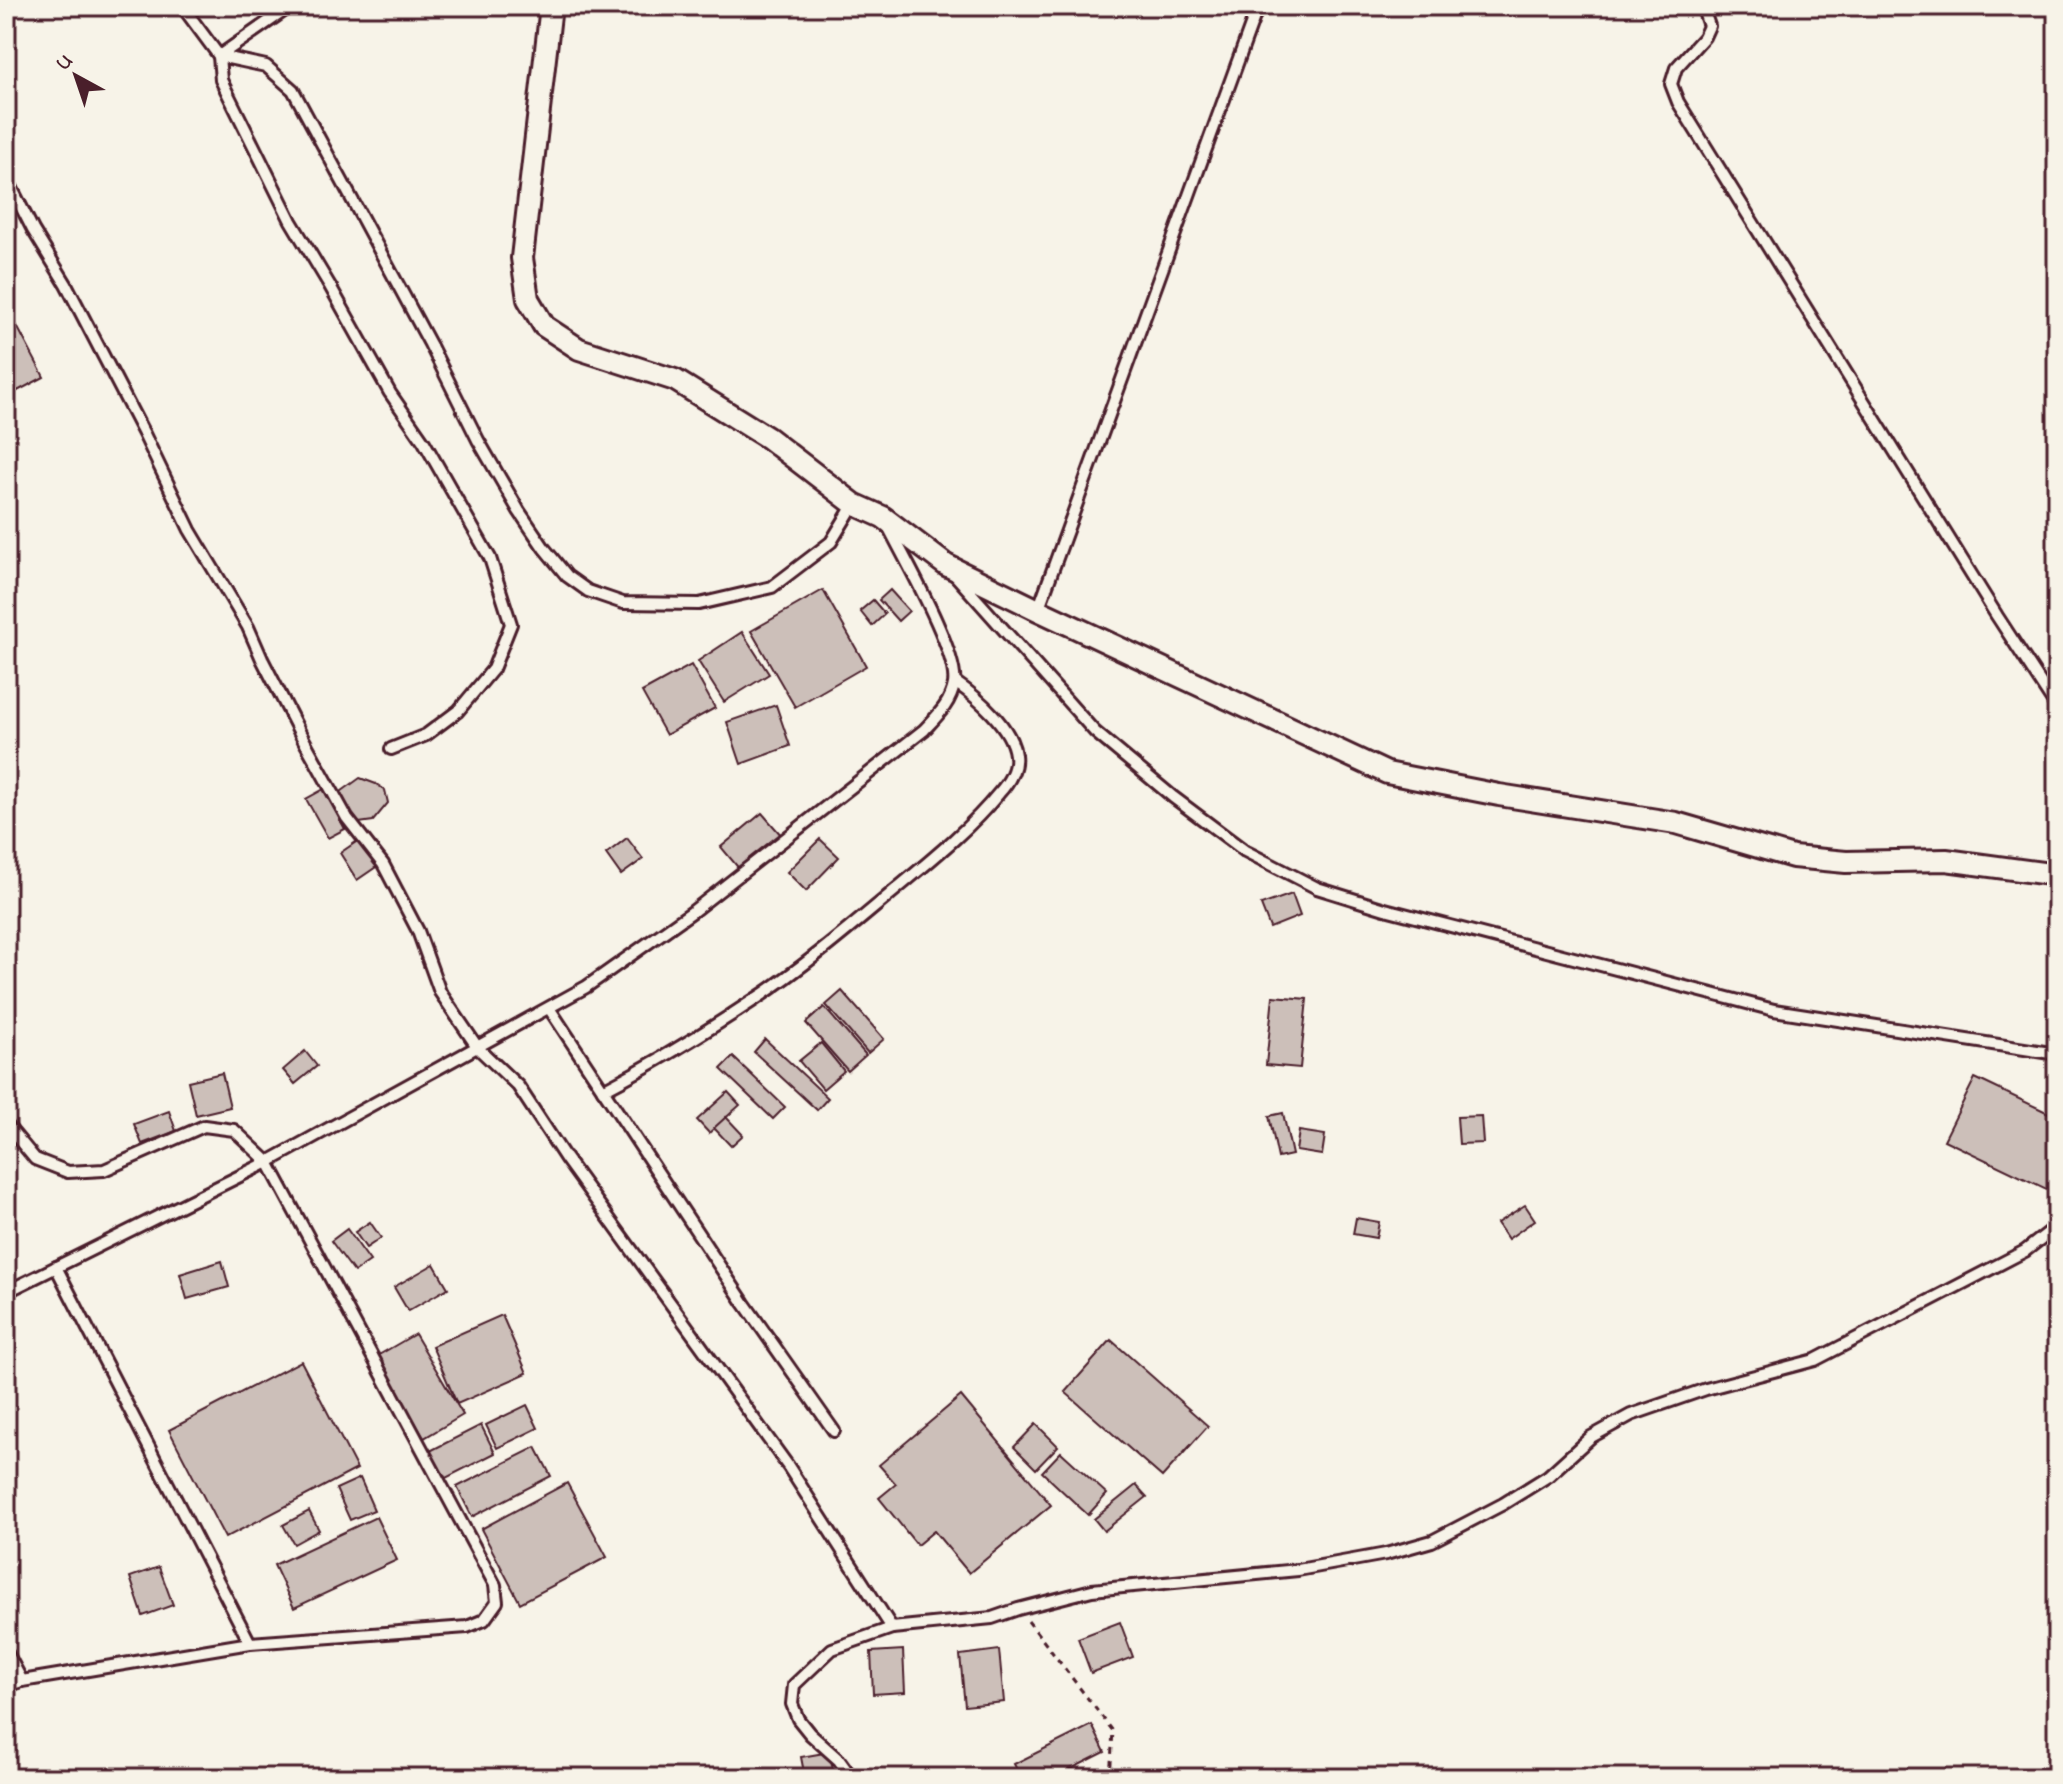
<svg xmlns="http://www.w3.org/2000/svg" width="2063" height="1784" font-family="'Indie Flower',sans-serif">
<rect width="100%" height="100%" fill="#f7f3e8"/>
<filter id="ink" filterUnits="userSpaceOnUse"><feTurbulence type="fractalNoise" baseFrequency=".0125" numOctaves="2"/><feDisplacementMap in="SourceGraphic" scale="16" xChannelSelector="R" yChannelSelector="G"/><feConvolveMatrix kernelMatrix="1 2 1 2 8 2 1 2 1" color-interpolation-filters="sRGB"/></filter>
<g filter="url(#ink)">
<g fill="#ccbfb9" stroke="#4a1f2b" stroke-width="2">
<polygon points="8,309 44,377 6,397 6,310"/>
<polygon points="823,590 866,666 795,707 751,631"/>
<polygon points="890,590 909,611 898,621 879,600"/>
<polygon points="873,600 885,614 872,626 860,611"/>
<polygon points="742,632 769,674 724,702 698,661"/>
<polygon points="691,665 715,708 666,735 642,692"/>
<polygon points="776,705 790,746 741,764 727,722"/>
<polygon points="360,778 376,784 385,790 388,803 373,821 359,823 346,816 339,802 342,791"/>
<polygon points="324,789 345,829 328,838 306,799"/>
<polygon points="762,813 782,836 741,871 721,847"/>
<polygon points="362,838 379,865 357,880 340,853"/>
<polygon points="627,838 643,859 621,875 606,854"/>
<polygon points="820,839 839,857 806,891 787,872"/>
<polygon points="1292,894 1300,916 1270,928 1261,905"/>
<polygon points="842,991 884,1039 868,1053 826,1005"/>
<polygon points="1273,996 1307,999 1300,1068 1266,1065"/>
<polygon points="824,1007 866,1055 848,1071 806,1023"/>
<polygon points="765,1039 828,1098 817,1110 754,1052"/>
<polygon points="821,1043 844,1071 823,1089 799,1061"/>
<polygon points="305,1051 317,1066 295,1084 283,1070"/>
<polygon points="733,1057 785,1107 773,1119 721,1069"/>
<polygon points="222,1073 230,1107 196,1115 188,1081"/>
<polygon points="1975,1078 2057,1117 2057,1194 1944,1140"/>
<polygon points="728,1092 740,1105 709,1133 697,1120"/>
<polygon points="169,1111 176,1131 142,1144 134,1124"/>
<polygon points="1283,1113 1292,1155 1278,1158 1269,1116"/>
<polygon points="1481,1116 1483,1143 1459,1144 1457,1117"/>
<polygon points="726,1117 743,1135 731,1146 714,1128"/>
<polygon points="1299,1131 1325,1135 1322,1155 1296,1151"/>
<polygon points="1525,1205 1535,1220 1508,1239 1497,1223"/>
<polygon points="1356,1218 1379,1222 1376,1238 1353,1234"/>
<polygon points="370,1222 381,1238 366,1248 355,1232"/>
<polygon points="347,1229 370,1261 354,1272 331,1241"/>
<polygon points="222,1261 229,1287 187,1299 180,1274"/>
<polygon points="434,1264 448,1288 408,1311 394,1287"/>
<polygon points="502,1315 527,1373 457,1404 432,1346"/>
<polygon points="415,1334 463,1415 424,1438 377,1356"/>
<polygon points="1111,1340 1208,1426 1162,1477 1065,1392"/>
<polygon points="301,1361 357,1469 225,1538 169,1430"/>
<polygon points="961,1396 1051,1505 969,1573 934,1531 917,1545 879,1498 896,1484 879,1465"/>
<polygon points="527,1405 538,1428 497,1448 486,1425"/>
<polygon points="1036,1424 1058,1446 1036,1469 1014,1447"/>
<polygon points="481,1425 495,1453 442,1480 428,1452"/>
<polygon points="536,1447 551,1476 472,1517 457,1487"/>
<polygon points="1061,1452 1107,1494 1088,1515 1042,1472"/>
<polygon points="360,1478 374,1510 350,1520 336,1489"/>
<polygon points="567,1483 607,1557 520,1603 481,1529"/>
<polygon points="1136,1485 1147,1497 1104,1531 1094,1519"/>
<polygon points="309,1511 319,1530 294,1544 283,1525"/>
<polygon points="376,1517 397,1560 294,1608 274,1565"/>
<polygon points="159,1567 173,1605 143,1616 130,1577"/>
<polygon points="1120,1622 1133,1657 1091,1673 1078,1638"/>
<polygon points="903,1650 905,1692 873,1694 871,1652"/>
<polygon points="999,1650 1004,1702 965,1706 960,1655"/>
<polygon points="1092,1725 1105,1752 1053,1778 1021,1778 1014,1764"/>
<polygon points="830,1752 834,1778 805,1778 801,1757"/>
</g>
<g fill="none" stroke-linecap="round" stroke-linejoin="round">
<defs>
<g id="lane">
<polyline points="182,6 219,56 266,66 293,90 430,344 478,440 519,511 544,548 567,576 588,591 623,603 699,604 772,587 831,542 854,504"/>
<polyline points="291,6 219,56 221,80 291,221 330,286 390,393 424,442 490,558 511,624 493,669 458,711 426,735 391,749"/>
<polyline points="1702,6 1709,26 1704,37 1676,68 1671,84 1678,102 1997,616 2057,708"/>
<polyline points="6,177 33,230 66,284 144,434 190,530 248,627 262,659 301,735 347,818 383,864 418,931 440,992 478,1048 518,1086 566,1159 788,1466 892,1628 992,1618 1018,1609 1092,1590 1298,1570 1386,1554 1432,1541 1503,1504 1548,1476 1591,1437 1631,1415 1706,1389 1815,1360 2025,1251 2057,1226"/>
<polyline points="955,575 1095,732 1173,797 1245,851 1317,888 1385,909 1774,1010 2057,1054"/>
<polyline points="1038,610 1258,6"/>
<polyline points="549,1008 744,1303 834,1431"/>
<path d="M603 1090C655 1063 706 1032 754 1000 801 969 845 932 888 896 926 864 967 832 999 793 1008 783 1017 769 1015 755 1012 727 977 697 955 682"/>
<polyline points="6,1124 35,1159 68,1172 104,1170 204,1126 234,1130 268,1162 495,1585 497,1602 484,1620 467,1627 250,1643 22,1681 6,1686"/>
<polyline points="56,1267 250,1643"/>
<path d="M6 1292 268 1162 586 987 692 912 924 730C937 716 951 703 954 684 959 653 904 558 888 526"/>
<polyline points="6,1651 22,1681"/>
<polyline points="852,1778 839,1760 810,1734 798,1719 792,1704 794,1685 832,1649 892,1628"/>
</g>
<polyline id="street" points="551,6 522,258 528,299 544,326 579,349 675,380 768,438 854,504 883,517 946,565 1038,610 1387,773 1499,795 1676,823 1793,857 1846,862 1946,860 2057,875"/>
</defs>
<use href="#lane" stroke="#4a1f2b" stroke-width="16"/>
<use href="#street" stroke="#4a1f2b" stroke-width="26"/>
<polyline stroke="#4a1f2b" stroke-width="3" stroke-dasharray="6 6" stroke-linecap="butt" points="1028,1621 1113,1731 1110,1778"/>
<use href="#lane" stroke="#f7f3e8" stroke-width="10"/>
<use href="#street" stroke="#f7f3e8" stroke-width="20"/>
</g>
</g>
<rect width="2063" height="1784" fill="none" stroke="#f7f3e8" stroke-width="32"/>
<rect x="16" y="16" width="2031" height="1752" fill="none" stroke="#4a1f2b" stroke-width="3" filter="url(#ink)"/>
<g transform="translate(76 76) rotate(320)" stroke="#f7f3e8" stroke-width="6" paint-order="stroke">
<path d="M0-6L14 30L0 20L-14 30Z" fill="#4a1f2b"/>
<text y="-12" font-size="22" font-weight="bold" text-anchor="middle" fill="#4a1f2b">U</text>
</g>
</svg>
